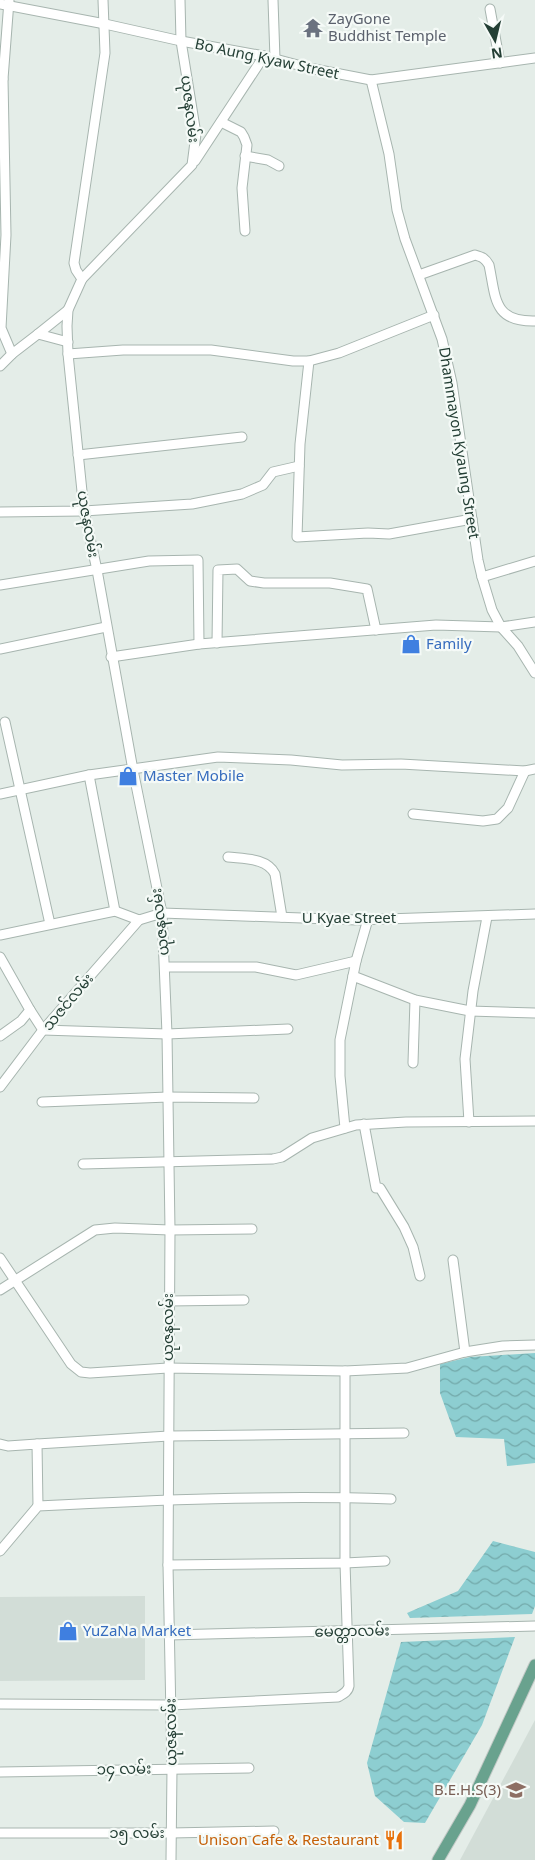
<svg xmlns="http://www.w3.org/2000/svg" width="535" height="1860" font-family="'Noto Sans','Noto Sans Myanmar',sans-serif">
<defs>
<pattern id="water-waves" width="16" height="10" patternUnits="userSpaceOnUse" patternTransform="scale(1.25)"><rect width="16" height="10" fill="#8dced1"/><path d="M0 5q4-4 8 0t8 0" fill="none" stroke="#73a9aa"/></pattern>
</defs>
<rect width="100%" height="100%" fill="#e4ede8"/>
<g fill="#d2ddd7">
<polygon points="145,1596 145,1680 0,1681 0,1597"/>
<polygon points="535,1720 535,1860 460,1860"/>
</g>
<g fill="url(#water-waves)">
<polygon points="535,1353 535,1463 507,1466 504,1439 456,1437 440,1393 440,1364 470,1357"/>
<polygon points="493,1541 535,1552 535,1606 532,1614 410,1618 407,1613 458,1591"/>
<polygon points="515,1637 482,1725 425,1823 404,1822 375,1796 367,1763 401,1642"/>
</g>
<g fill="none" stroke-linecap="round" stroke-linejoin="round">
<defs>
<g id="minor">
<polyline points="273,0 275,59"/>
<polyline points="0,4 105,24 181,41 264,56 309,68 371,80 535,58"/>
<polyline points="490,9 500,63"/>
<polyline points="3,79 6,235 1,328 12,354 38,334 68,342"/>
<polyline points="371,80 389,154 397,210 405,239 442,339 452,383 478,560 482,577 535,561"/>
<polyline points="0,84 3,79 9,1"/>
<polyline points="221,122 241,132 244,137 247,145 242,188 245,231"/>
<polyline points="245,156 268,160 279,166"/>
<polyline points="195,161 264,56"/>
<path d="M419 275 475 255C482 257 485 258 489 265 496 298 493 322 535 321"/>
<polyline points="82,279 76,270 74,263 105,53 103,0"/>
<polyline points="38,334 68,310"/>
<polyline points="68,354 123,350 211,350 293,361 309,361 339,353 434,315"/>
<polyline points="309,361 300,444 297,537 368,533 389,534 472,519"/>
<polyline points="0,366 12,354"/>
<polyline points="78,455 242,437"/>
<polyline points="0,512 84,511 192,504 242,494 263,485 273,472 299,466"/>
<polyline points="482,577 492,610 501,627 518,646 535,673"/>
<polyline points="0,585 149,561 198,560 199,644"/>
<polyline points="217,643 218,570 237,569 250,581 264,583 330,583 367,589 376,630"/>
<polyline points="0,649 106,627"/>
<polyline points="111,657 199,644 436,625 501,627 535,622"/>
<polyline points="5,722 50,924"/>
<polyline points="89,775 115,911"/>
<polyline points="0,794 89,775 218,757 291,760 342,765 401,764 525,771 535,769"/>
<polyline points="413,814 483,821 497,819 508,808 525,771"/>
<path d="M228 857C245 859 267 858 275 874L282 917"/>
<polyline points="0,935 115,911 139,920 162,913 357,920 535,914"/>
<polyline points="0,957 30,1010 21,1021 0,1036"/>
<polyline points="165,967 256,967 296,975 356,961"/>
<polyline points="353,976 415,1000 470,1011 535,1013"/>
<polyline points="30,1010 43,1030 167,1034 288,1029"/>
<polyline points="413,1063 415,1000"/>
<polyline points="0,1087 43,1030 139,920"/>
<polyline points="42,1102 168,1097 254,1098"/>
<polyline points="469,1122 465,1059 473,991 487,917"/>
<polyline points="364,1124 376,1188 380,1188 404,1227 413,1247 420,1276"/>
<polyline points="345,1128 340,1076 340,1040 356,961 368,919"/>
<polyline points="83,1164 273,1159 282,1157 312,1138 356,1125 406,1122 535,1121"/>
<polyline points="0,1258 71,1364 81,1372 90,1373 168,1368 345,1371 407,1368 465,1352 503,1346 535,1345"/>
<polyline points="453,1260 465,1352"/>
<polyline points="0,1290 95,1230 115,1228 170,1230 252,1229"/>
<polyline points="168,1301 244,1300"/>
<polyline points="0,1444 8,1446 37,1444 38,1506"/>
<polyline points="37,1444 169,1436 404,1433"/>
<path d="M0 1551 38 1506C155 1500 273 1495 391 1499"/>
<polyline points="168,1565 345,1563 385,1561"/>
<polyline points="169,1635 535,1626"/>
<path d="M0 1704 171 1705 338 1697C343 1694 348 1692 349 1686L345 1563V1371"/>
<polyline points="0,1772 249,1768"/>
<polyline points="0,1833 171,1833 274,1831"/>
<polyline points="171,1860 172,1769 168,1565 170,1230 167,1034 162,913 133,770 97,570 84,511 68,354 67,326 68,310 82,279 192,165 196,134 181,41 180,0"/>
</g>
<polyline id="major" points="438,1860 470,1805 535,1665"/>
</defs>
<use href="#minor" stroke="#a7b5af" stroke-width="11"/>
<use href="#major" stroke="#c2c9c6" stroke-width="13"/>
<use href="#minor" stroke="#fff" stroke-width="9"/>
<use href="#major" stroke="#69a28e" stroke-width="11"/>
</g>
<defs>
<symbol id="temple-bare" viewBox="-9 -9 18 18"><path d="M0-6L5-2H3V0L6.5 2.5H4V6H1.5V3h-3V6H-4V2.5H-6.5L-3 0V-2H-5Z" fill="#6b7280" stroke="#f5faf7" stroke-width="2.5" paint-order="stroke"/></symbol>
<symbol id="shop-bare" viewBox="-9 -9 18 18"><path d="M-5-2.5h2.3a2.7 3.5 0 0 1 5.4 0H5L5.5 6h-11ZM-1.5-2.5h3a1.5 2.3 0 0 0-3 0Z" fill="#3f7fe0" stroke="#f5faf7" stroke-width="2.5" paint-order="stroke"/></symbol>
<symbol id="school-bare" viewBox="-9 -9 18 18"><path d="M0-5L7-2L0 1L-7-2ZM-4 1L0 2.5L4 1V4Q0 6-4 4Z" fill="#8d6e63" stroke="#f5faf7" stroke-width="2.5" paint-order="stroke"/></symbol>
<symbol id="restaurant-bare" viewBox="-9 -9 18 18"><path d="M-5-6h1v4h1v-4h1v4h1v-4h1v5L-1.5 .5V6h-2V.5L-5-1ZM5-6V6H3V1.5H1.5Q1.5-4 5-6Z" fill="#e8710a" stroke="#f5faf7" stroke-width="2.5" paint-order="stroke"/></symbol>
</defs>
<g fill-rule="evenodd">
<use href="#temple-bare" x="299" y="14" width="28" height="28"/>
<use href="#shop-bare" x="397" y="630" width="28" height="28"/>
<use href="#shop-bare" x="114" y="762" width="28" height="28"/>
<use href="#shop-bare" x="54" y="1617" width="28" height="28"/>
<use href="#school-bare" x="502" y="1776" width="28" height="28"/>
<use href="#restaurant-bare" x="380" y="1826" width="28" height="28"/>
</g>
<g text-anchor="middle" stroke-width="4.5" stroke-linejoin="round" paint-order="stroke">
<g font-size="15" fill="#5b616d" stroke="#f5faf7" text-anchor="start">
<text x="328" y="24">ZayGone<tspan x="328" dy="17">Buddhist Temple</tspan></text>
</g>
<g font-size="15" fill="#243f35" stroke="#f5faf7">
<text transform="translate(267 59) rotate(12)" y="5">Bo Aung Kyaw Street</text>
<text transform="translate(190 109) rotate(83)" y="5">ယုဇနလမ်း</text>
<text transform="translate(459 443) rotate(81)" y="5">Dhammayon Kyaung Street</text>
<text transform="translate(88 524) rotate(80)" y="5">ယုဇနလမ်း</text>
<text x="349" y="923">U Kyae Street</text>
<text transform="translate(160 922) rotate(-97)" y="5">ယုဇနလမ်း</text>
<text transform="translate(68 1002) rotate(-50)" y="5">သဇင်လမ်း</text>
<text transform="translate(168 1327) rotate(-90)" y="5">ယုဇနလမ်း</text>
<text transform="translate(352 1631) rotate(-1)" y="5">မေတ္တာလမ်း</text>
<text transform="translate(171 1732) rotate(-91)" y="5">ယုဇနလမ်း</text>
<text transform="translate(124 1769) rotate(-1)" y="5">၁၄ လမ်း</text>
<text x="137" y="1838">၁၅ လမ်း</text>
</g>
<g font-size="15" fill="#366cbe" stroke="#f5faf7" text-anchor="start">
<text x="426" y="649">Family</text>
<text x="143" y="781">Master Mobile</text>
<text x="83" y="1636">YuZaNa Market</text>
</g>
<g font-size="15" fill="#785e54" stroke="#f5faf7" text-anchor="end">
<text x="501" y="1795">B.E.H.S(3)</text>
</g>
<g font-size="15" fill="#c56008" stroke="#f5faf7" text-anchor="end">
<text x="379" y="1845">Unison Cafe &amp; Restaurant</text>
</g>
</g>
<g transform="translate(495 40) rotate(172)" stroke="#f5faf7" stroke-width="4" paint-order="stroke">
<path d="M0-4L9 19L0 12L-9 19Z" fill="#243f35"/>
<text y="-8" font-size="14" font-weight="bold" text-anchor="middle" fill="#243f35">N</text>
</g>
</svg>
